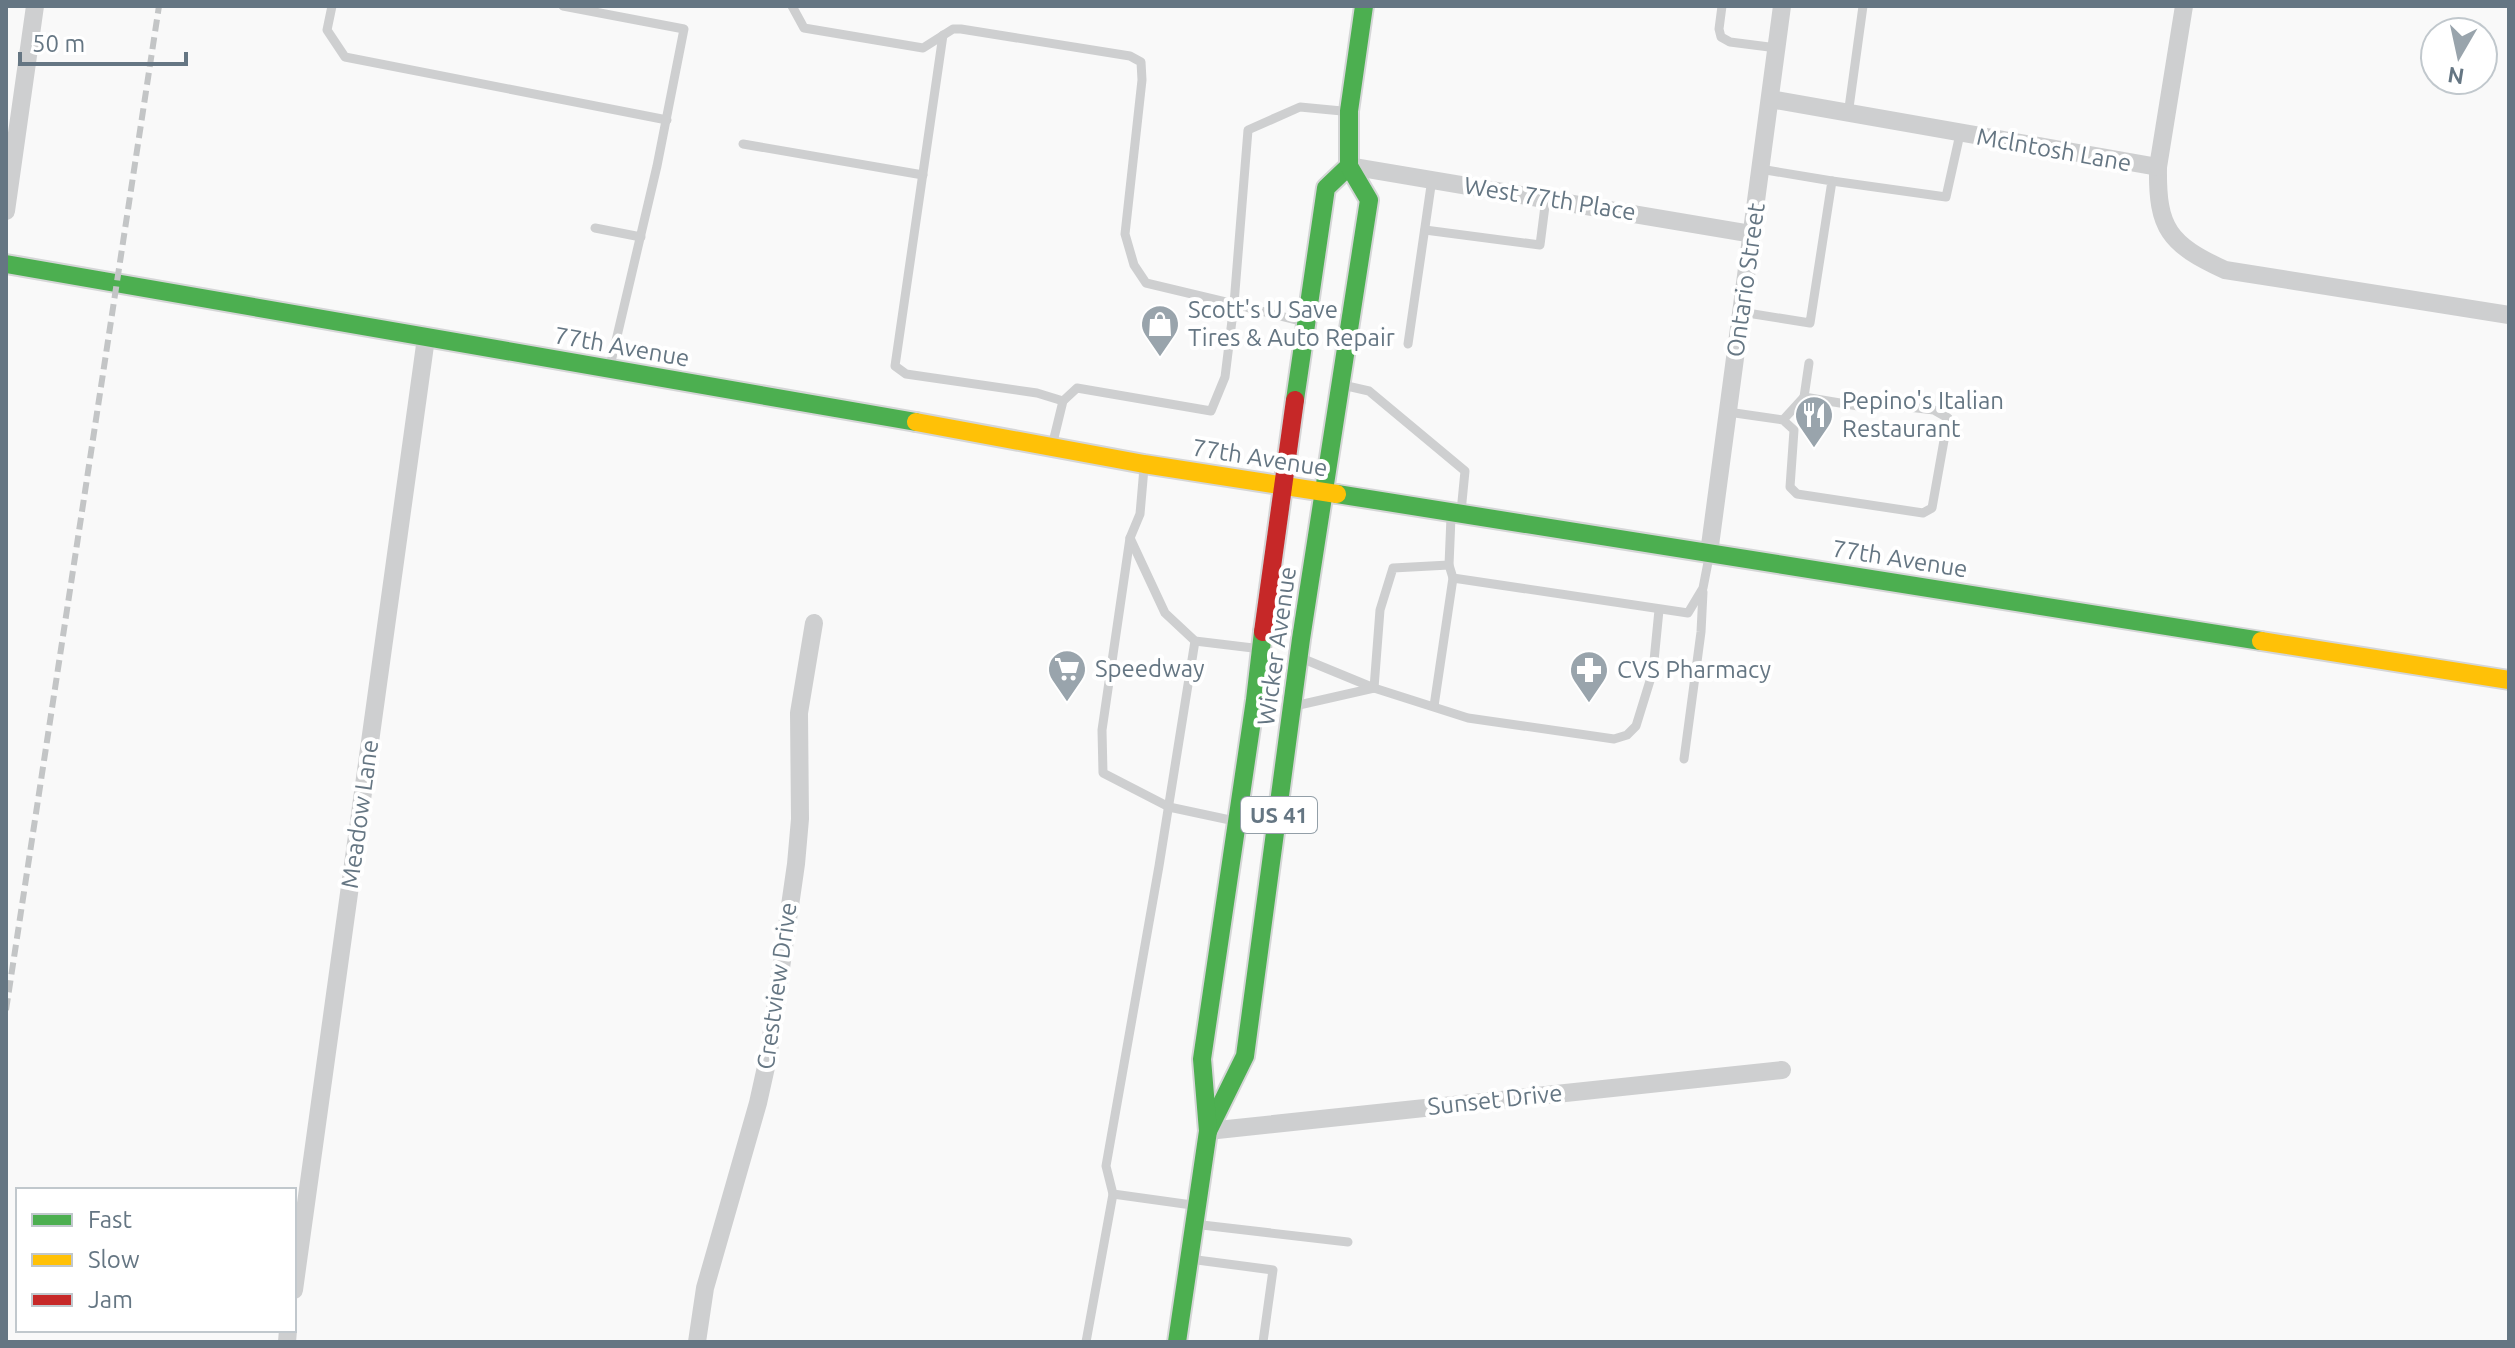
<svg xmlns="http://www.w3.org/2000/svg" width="2515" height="1348" font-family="Ubuntu,sans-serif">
<rect width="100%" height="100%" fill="#f9f9f9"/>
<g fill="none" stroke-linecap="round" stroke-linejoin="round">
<defs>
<g id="fast">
<polyline points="6,264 916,422"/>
<polyline points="1295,400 1326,188 1349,166"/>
<polyline points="1337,494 2261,641"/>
<polyline points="1208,1131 1245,1056 1301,639 1369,200 1349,166 1349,111 1364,6"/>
<polyline points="1177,1342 1208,1131 1202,1059 1255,700 1263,632"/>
</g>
<g id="slow">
<polyline points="916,422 1144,464 1337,494"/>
<polyline points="2261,641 2509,680"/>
</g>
<polyline id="jam" points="1263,632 1295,400"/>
</defs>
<use href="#fast" stroke="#d5d6d7" stroke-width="22"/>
<use href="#slow" stroke="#d5d6d7" stroke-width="22"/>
<use href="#jam" stroke="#d5d6d7" stroke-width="22"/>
<g stroke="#cecfd0" stroke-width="9">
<polyline points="332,6 327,30 345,57 667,120"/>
<polyline points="563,6 684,29 657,166 610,366"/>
<polyline points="792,6 804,28 923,48 953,29 961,29 1130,56 1141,62 1142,80 1125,234 1134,265 1146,283 1234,304 1225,377 1211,411 1077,388 1063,401 1053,442"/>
<polyline points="1722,6 1719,29 1721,37 1730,42 1777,48"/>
<polyline points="943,35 895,366 906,374 1037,393 1063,401"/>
<polyline points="1848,115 1863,6"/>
<polyline points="743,144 923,175"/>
<polyline points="1832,181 1946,197 1960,134"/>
<polyline points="595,228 641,237"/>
<polyline points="1425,230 1540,245 1546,198"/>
<polyline points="1741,312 1810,323 1832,181 1760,169"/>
<polyline points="1300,321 1234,304 1248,130 1300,107 1342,111"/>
<polyline points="1408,344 1432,179"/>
<polyline points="1347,386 1369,391 1465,471 1461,512"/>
<polyline points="1804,397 1809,363"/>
<polyline points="1728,412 1783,420 1794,430 1790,487 1797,494 1923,513 1932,508 1948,418 1934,410 1891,405 1870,408 1804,397 1783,420"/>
<polyline points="1144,468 1140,514 1130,538 1165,613 1195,641 1253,648"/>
<polyline points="1451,517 1449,565 1453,578 1688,613 1703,588 1709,557"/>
<polyline points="1130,538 1102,730 1103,773 1169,807 1230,820"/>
<polyline points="1306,660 1374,688 1468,718 1614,739 1627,735 1636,726 1653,671 1659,610"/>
<polyline points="1374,688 1380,610 1393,568 1449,565"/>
<polyline points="1299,705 1374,688"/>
<polyline points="1434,706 1453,578"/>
<polyline points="1684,759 1701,632 1703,592"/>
<polyline points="1192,1205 1113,1194 1106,1166 1159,866 1195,641"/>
<polyline points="1202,1225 1348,1242"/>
<polyline points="1197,1260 1273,1270 1263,1342"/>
<polyline points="1086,1342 1113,1194"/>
</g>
<g stroke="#cecfd0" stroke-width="18">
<path d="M1770 99 2158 167C2157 229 2169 244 2225 270L2509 315"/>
<polyline points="1349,166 1752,234"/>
<polyline points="2158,167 2184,6"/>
<polyline points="6,211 35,6"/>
<polyline points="1709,553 1782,6"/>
<polyline points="1208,1131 1782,1070"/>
<polyline points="294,1290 426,338"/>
<polyline points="287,1342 288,1330"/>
<polyline points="697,1342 705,1288 758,1103 768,1058 796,864 800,819 799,713 814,623"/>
</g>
<use href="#fast" stroke="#4caf50" stroke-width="18"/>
<use href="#slow" stroke="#ffc107" stroke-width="18"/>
<use href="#jam" stroke="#c62828" stroke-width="18"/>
<polyline stroke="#c3c5c6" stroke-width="6" stroke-dasharray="12 6" stroke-linecap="butt" points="6,1010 159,6"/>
</g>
<defs>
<symbol id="shop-pin" viewBox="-11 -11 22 30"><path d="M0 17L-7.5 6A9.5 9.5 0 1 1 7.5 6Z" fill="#99a4ac" stroke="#fff"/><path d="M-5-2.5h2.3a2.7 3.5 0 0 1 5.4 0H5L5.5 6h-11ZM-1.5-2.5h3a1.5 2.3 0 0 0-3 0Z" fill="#fff"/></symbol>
<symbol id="restaurant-pin" viewBox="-11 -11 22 30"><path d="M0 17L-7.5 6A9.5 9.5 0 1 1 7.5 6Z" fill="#99a4ac" stroke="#fff"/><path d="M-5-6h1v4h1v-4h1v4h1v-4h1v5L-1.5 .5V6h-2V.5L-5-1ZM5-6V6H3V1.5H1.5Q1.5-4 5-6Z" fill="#fff"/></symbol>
<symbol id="supermarket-pin" viewBox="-11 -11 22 30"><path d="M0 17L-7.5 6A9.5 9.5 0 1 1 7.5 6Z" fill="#99a4ac" stroke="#fff"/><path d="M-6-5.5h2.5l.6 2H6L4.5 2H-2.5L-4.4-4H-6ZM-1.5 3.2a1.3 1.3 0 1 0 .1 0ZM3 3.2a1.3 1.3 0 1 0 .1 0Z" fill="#fff"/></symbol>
<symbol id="pharmacy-pin" viewBox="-11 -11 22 30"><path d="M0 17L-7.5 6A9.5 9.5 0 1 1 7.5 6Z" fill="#99a4ac" stroke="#fff"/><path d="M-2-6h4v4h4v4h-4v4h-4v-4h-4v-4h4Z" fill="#fff"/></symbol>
</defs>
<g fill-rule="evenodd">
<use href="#shop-pin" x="1138" y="302" width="44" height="60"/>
<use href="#restaurant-pin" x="1792" y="393" width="44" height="60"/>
<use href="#supermarket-pin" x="1045" y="647" width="44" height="60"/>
<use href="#pharmacy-pin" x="1567" y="648" width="44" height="60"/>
</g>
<g text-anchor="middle" stroke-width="8" stroke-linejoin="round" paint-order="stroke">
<rect fill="#fff" stroke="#939fa8" stroke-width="2" x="1241" y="797" width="76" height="36" rx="6"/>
<g font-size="22" font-weight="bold" fill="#657683">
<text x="1279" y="823">US 41</text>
</g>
<g font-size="24" fill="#657683" stroke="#fff">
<text transform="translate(2054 150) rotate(10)" y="8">Mclntosh Lane</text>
<text transform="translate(1550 199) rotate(9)" y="8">West 77th Place</text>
<text transform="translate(1746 280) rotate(-82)" y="8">Ontario Street</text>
<text transform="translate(622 347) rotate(10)" y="8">77th Avenue</text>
<text transform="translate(1260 458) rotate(9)" y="8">77th Avenue</text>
<text transform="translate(1900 559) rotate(9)" y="8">77th Avenue</text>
<text transform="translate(1277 646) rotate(-82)" y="8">Wicker Avenue</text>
<text transform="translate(360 814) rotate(-82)" y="8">Meadow Lane</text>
<text transform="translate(777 986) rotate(-82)" y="8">Crestview Drive</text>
<text transform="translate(1495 1100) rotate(-6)" y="8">Sunset Drive</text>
</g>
<g font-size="24" fill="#657683" stroke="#fff" text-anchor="start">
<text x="1188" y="318">Scott's U Save<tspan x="1188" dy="28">Tires &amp; Auto Repair</tspan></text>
<text x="1842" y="409">Pepino's Italian<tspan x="1842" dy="28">Restaurant</tspan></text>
<text x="1095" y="677">Speedway</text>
<text x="1617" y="678">CVS Pharmacy</text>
</g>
</g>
<rect width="2515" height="1348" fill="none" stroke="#657683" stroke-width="16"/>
<rect x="16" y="1188" width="280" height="144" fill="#ffffff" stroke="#c1c8cd" stroke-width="2"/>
<rect x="32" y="1214" width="40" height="12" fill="#4caf50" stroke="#c1c8cd" stroke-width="2"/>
<text x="88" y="1228" font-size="24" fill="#657683">Fast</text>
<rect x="32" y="1254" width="40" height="12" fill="#ffc107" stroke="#c1c8cd" stroke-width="2"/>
<text x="88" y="1268" font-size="24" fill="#657683">Slow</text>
<rect x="32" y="1294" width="40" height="12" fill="#c62828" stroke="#c1c8cd" stroke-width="2"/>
<text x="88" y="1308" font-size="24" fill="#657683">Jam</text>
<g transform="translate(2459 56) rotate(189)"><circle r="38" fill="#ffffff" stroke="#c1c8cd" stroke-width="2"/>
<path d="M0-6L14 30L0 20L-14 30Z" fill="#99a4ac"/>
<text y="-12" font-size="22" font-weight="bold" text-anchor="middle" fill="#657683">N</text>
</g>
<path d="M20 52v12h166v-12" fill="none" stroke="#657683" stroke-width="4"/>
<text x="32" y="52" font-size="24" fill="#657683" stroke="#ffffff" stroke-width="6" paint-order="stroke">50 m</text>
</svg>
